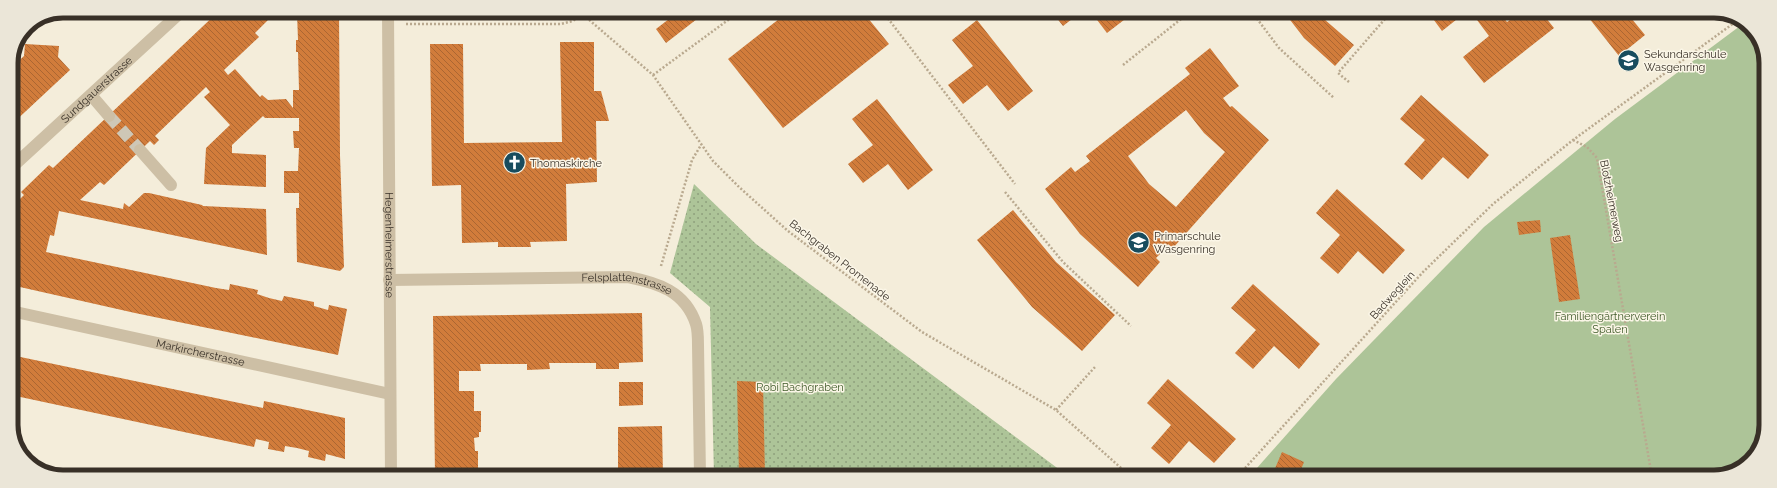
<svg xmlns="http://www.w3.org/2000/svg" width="1777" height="488" font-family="Raleway,sans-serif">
<defs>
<pattern id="park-dots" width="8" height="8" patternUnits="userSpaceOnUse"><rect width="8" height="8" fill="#adc498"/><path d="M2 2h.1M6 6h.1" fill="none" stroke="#8ea07c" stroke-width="1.8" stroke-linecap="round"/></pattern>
<pattern id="building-back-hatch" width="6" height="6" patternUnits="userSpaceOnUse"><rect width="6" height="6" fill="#d17c3b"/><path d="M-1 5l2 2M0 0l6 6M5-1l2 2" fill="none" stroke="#ab6632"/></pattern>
</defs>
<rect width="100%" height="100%" fill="#f4edda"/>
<polygon fill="url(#park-dots)" points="694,184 756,244 1068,476 714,476 710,307 670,273"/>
<polygon fill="#adc498" points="1744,23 1753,29 1766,60 1764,438 1746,466 1714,477 1249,477 1336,379 1484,227 1615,119"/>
<g fill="url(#building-back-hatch)" fill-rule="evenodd">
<polygon points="74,11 92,11 91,13 74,12"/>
<polygon points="219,11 276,12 255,33 259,37 224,70 228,75 235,69 260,97 262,95 268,100 286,99 293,108 293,90 299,90 298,52 296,52 296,40 298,40 297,13 339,11 340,155 344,267 340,271 297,262 296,208 299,208 299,193 284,193 284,171 298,171 299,148 294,148 293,131 299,131 299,118 265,118 263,116 232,145 232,153 266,155 266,187 204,184 206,148 230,125 204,97 210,92 206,87 155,136 159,140 154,145 150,141 104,185 100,182 80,200 123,209 124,203 129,207 144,193 149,193 202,205 203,206 266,209 267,255 59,211 54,236 50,235 46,252 216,288 229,290 230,284 258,290 257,294 269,298 282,301 284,296 314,302 314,306 328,310 329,305 347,309 338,355 135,313 11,285 11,240 20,199 24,195 21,192 49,165 53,168"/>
<polygon points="678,12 706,12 666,43 656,29"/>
<polygon points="788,12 863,12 889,44 783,128 728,59"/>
<polygon points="1052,12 1081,12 1063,26"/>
<polygon points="1091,12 1132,12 1133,13 1107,33"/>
<polygon points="1284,12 1333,12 1324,19 1354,45 1335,66 1304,38"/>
<polygon points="1428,12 1466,12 1442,31"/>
<polygon points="1471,12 1499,12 1507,22 1520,13 1542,13 1554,28 1484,83 1463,57 1489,36"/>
<polygon points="1585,13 1627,13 1645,35 1619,56"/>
<polygon points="977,20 1033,91 1008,111 987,85 963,104 948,85 973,66 952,40"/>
<polygon points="560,42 594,42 594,91 601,91 609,121 596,121 597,182 566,184 567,241 530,242 531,247 498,247 498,242 462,243 461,185 432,186 430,44 463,44 464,143 562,142"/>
<polygon points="25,44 59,46 58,57 70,70 11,125 11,68 24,56"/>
<path d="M1210 48 1239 86 1223 98 1230 107 1232 106 1269 140 1173 248 1168 244 1163 251 1156 258 1160 262 1138 287 1080 234 1045 189 1071 167 1075 172 1090 161 1086 156 1190 74 1185 68ZM1186 110 1204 133 1225 152 1176 207 1149 184 1128 156Z"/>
<polygon points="1421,95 1489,155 1468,179 1443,157 1422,180 1404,164 1425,140 1400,119"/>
<polygon points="877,99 933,170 908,190 888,164 863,183 848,164 873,145 852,119"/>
<polygon points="1337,189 1405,250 1383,274 1358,251 1338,274 1320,258 1340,235 1316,213"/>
<polygon points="1013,210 1056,262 1115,315 1082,351 1032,307 977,240"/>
<polygon points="1540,220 1541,232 1519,235 1517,222"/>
<polygon points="1570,235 1580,299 1559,302 1550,238"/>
<polygon points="1253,284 1320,344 1299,369 1274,346 1253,369 1235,353 1256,330 1231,308"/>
<polygon points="642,313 643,362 619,363 619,369 596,369 596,363 549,363 550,369 527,370 527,364 480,364 481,371 459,371 459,391 474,391 474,411 481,411 481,432 479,432 479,437 474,438 475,451 478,451 478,476 435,476 433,316"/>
<polygon points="11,355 263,408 264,401 345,418 345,459 326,454 325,461 308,457 309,451 297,448 285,446 284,452 268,449 269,442 256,439 254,447 11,395"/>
<polygon points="1168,379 1236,439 1214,463 1189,441 1169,464 1151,448 1171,425 1147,403"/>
<polygon points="737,381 763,382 765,476 739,476"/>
<polygon points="619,382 643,382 643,405 619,406"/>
<polygon points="662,426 663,476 618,476 618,427"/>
<polygon points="1282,452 1304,462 1298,477 1264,477 1266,470 1273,473"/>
</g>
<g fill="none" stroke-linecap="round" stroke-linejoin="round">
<polyline stroke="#cec7b6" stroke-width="12" stroke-dasharray="12 6" stroke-linecap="butt" points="109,116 140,150"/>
<g stroke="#b9a98f" stroke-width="2.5" stroke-dasharray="2 2" stroke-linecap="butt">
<polyline points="580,12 653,75 713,161 739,187 788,231 922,332 1056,410 1130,476"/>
<polyline points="883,12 1015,184"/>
<polyline points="1252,12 1279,48 1334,98"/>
<polyline points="406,24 561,24 573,21 584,12"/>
<polyline points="1123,65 1190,12"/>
<polyline points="653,75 739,12"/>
<polyline points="1349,82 1338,73 1391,12"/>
<polyline points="1573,140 1587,147 1597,158 1652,477"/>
<polyline points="1005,192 1063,262 1131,326"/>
<polyline points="661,266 692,160 701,145"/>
<polyline points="1056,410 1095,367"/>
<polyline points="1237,477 1423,272 1493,204 1573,140 1738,20"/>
</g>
<g stroke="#cdbfa5" stroke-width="12">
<path id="s1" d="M388 11 391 476"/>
<polyline points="91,95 109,116"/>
<polyline points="140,150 171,185"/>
<path id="s2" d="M11 168 182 11"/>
<path id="s3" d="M389 280 628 277C658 283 685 291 696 324 698 330 698 338 698 345L700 476"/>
<path id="s4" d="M11 311 390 394"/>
</g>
</g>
<defs>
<symbol id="school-disc" viewBox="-11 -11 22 22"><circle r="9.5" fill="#184c5e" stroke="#fbf6e7"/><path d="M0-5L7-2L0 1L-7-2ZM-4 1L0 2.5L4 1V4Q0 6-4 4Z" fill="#fff"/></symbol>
<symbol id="church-disc" viewBox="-11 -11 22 22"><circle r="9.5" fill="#184c5e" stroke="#fbf6e7"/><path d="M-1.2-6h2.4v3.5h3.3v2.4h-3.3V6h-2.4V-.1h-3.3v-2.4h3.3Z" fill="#fff"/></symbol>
</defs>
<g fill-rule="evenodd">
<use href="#school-disc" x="1616" y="48" width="25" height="25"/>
<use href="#church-disc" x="502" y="150" width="25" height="25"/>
<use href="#school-disc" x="1126" y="230" width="25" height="25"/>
</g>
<g text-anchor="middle" stroke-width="3" stroke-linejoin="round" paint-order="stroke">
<g font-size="11" fill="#383027" stroke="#fbf6e7" text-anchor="start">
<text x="1644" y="58">Sekundarschule<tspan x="1644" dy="13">Wasgenring</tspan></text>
<text x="530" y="167">Thomaskirche</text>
<text x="1154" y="240">Primarschule<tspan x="1154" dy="13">Wasgenring</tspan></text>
</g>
<g font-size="11" fill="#383027" stroke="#fbf6e7">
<text dy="4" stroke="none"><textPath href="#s2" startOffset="116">Sundgauerstrasse</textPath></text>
<text transform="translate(1612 201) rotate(79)" y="4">Blotzheimerweg</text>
<text dy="4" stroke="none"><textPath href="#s1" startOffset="234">Hegenheimerstrasse</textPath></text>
<text transform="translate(840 260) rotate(38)" y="4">Bachgraben Promenade</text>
<text dy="4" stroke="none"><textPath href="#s3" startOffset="239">Felsplattenstrasse</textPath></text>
<text transform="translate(1392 295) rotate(-48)" y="4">Badweglein</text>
<text dy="4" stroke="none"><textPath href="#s4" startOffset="194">Markircherstrasse</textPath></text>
</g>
<g font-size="11" fill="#3e5928" stroke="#fbf6e7">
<text x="1610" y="320">Familiengärtnerverein<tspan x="1610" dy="13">Spalen</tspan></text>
<text x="800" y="391">Robi Bachgraben</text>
</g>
</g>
<path d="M0 0H1777V488H0ZM63 18H1714A45 45 0 0 1 1759 63V425A45 45 0 0 1 1714 470H63A45 45 0 0 1 18 425V63A45 45 0 0 1 63 18Z" fill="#ebe6d8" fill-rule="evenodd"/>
<path fill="none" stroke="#383027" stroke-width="5" d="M63 18H1714A45 45 0 0 1 1759 63V425A45 45 0 0 1 1714 470H63A45 45 0 0 1 18 425V63A45 45 0 0 1 63 18Z"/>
</svg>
